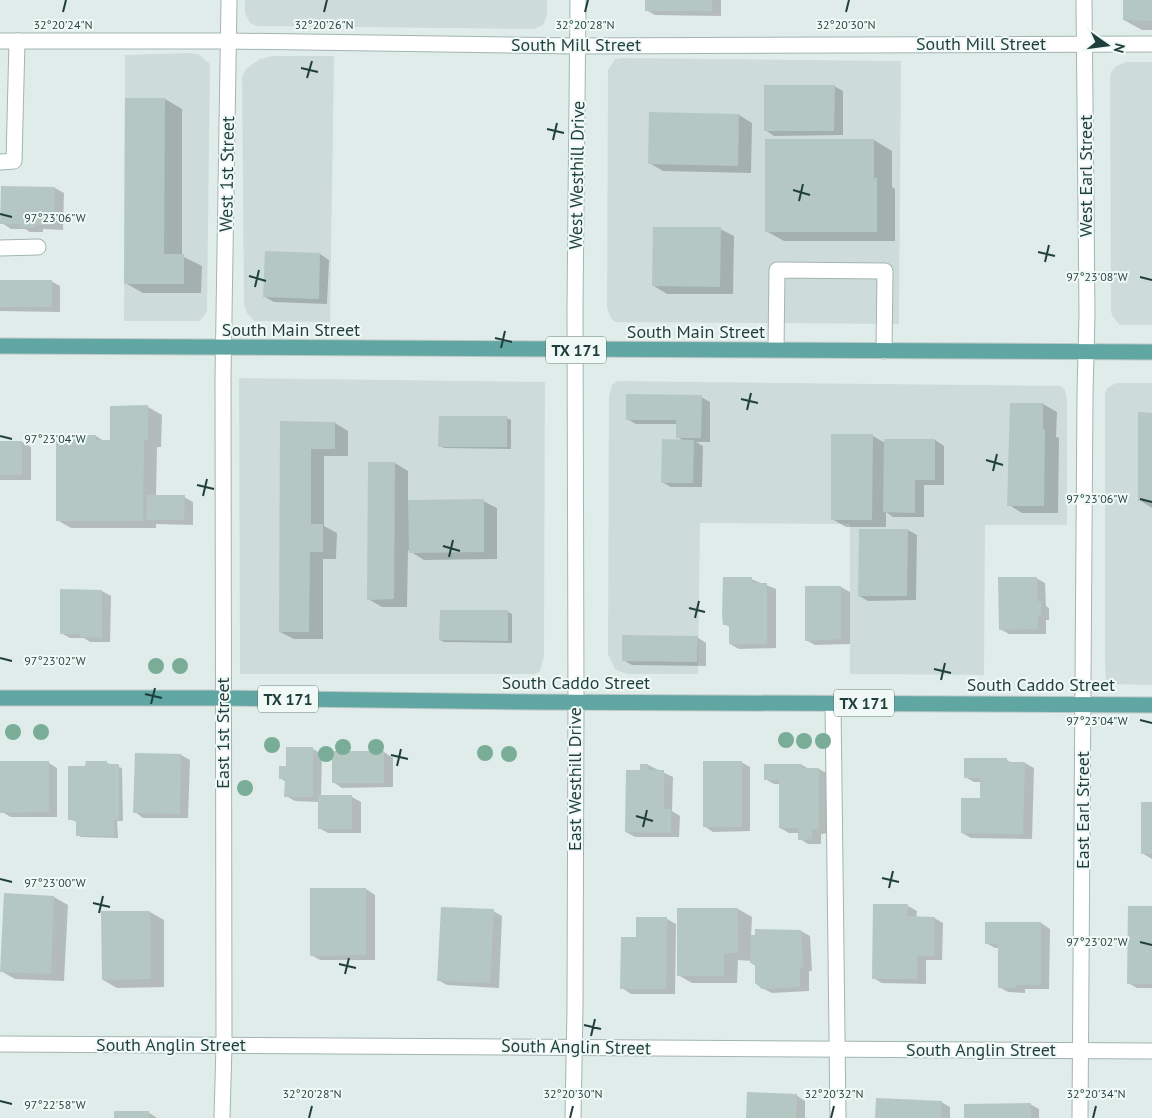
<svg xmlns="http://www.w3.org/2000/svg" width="1152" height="1118" font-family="'PT Sans',sans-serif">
<rect width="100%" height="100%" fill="#e0ece9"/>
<g fill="#cedcd9">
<polygon points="245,0 547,0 547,16 543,25 534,29 257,26 250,23 245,13"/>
<polygon points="188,53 198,54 210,64 207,311 204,316 199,321 124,321 125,55"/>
<polygon points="272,56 334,56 330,322 254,321 247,313 244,305 242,77 246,69 260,59"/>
<polygon points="623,58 901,61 899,324 615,322 611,318 607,308 608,70 615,59"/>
<polygon points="1125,62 1152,62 1152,325 1120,325 1113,317 1111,312 1110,79 1111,72 1115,67"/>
<polygon points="239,378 545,382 544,656 540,671 535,674 240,674"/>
<polygon points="618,381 1061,386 1065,390 1067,399 1067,525 985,525 984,675 850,674 850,524 700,523 698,674 629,674 621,672 615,669 608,654 609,397 612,385"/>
<polygon points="1116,383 1152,383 1152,685 1111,684 1106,681 1105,664 1105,394 1107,388"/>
</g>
<g fill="#0003">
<polygon points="646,0 721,0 721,16 655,15 646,10"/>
<polygon points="1124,0 1152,0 1152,30 1142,30 1124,20"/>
<polygon points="834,86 843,91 843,135 774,136 765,130"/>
<polygon points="165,99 182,109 182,256 202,266 201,293 143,293 125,283"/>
<polygon points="739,115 752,123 751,173 663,171 649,163"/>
<polygon points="874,140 892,151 892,187 895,189 895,241 784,241 766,231"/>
<polygon points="55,188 64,193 63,230 43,229 43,232 30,232 25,229 11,229 2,223"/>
<polygon points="720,229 734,236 733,294 667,294 654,286"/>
<polygon points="320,254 329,260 327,304 274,302 265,297"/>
<polygon points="0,281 51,281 60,286 60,312 0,311"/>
<polygon points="701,397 710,402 710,442 696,442 703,446 702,487 671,487 662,482 684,441 677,437 678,424 636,424 627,419"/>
<polygon points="1011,404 1043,404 1057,412 1056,437 1059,438 1058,513 1022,513 1009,505"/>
<polygon points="112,407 148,407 162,415 161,447 157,447 156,496 184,497 193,502 193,525 156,524 156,528 71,528 57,520 96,436 104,441 111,441"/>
<polygon points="1152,414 1152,508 1139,500"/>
<polygon points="507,418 511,420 511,449 444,448 440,446"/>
<polygon points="281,423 335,423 348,431 348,456 324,456 324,526 337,533 336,559 323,559 323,639 294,639 280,632"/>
<polygon points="873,436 885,443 935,440 944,446 944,485 924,485 924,517 893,517 886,512 886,527 846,527 832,519"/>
<polygon points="0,442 22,442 31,447 31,480 0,480"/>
<polygon points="395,463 408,471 408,501 483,501 497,508 497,559 424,560 408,550 407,607 382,607 368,599"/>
<polygon points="908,530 917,535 916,600 868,601 859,596"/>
<polygon points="1036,578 1045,583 1046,606 1049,608 1049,620 1046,620 1046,634 1009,634 1000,629"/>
<polygon points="751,579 776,589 776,648 739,649 730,644 730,627 724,624"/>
<polygon points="806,587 841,587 850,592 850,644 815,645 806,640"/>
<polygon points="102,591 111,596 110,642 90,642 84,638 70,638 61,633"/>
<polygon points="508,612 512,614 512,643 444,642 440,640"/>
<polygon points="697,637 706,643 706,666 632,665 623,660"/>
<polygon points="313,749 322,754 321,796 352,797 361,802 361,833 328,833 319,828 319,802 295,801 286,796 286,782 280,778 287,767"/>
<polygon points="384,752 393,758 393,787 342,788 333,782"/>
<polygon points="136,754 181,755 190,760 188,818 143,818 135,812"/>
<polygon points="1006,760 1013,763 1025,763 1034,768 1032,839 971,838 962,833 981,799 982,782 974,782 965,777"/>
<polygon points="741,762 750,767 750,831 713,832 704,826"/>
<polygon points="49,763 57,768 57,817 11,817 2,812"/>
<polygon points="107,763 122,768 123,821 117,821 118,838 81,837 77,835 77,822 69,819 86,767"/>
<polygon points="648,765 673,777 672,811 680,816 679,837 635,837 626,832 641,771"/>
<polygon points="802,765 809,769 819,769 828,774 828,833 821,834 821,844 808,844 800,839 800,833 789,833 780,828 780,784 774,784 765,779"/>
<polygon points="1152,803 1152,859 1142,853"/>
<polygon points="366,889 375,895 375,960 320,960 311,955"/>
<polygon points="54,897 68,905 64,981 15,979 1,971"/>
<polygon points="908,906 917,911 916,918 934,918 943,923 942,960 926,960 926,984 882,983 873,978"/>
<polygon points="1152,908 1152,988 1137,988 1128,983"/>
<polygon points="679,909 738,909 752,917 751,936 801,931 810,936 812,971 809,971 809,991 772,993 762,988 756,966 751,963 751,961 738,960 737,983 692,983 678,975"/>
<polygon points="493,911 502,916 499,988 447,985 438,980"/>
<polygon points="150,912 164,920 164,987 117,988 103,980"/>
<polygon points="667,919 676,924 675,994 631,994 622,988 637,938"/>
<polygon points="987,923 1041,923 1050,929 1049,989 1025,989 1025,993 1008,992 999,987 1000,948 995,948 986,943"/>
<polygon points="796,1095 805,1101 805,1118 747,1118"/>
<polygon points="941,1102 950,1107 950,1118 876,1118"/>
<polygon points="1030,1104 1039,1109 1039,1118 965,1118"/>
<polygon points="148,1112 157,1118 116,1118"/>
</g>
<g fill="#b5c7c3">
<rect x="645" y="0" width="67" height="11"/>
<polygon points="1123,0 1152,0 1152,21 1123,20"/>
<polygon points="764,85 835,85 834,131 764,131"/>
<polygon points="125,98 165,98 164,254 184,254 184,284 124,284"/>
<polygon points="649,112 739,114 738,166 648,164"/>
<polygon points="765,139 874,139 874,178 877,178 877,232 765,232"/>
<polygon points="1,186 55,187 54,225 34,225 34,228 20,227 21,224 0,224"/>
<polygon points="653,227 721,227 720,287 652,286"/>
<polygon points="265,251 320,253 319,299 263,297"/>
<rect x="0" y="280" width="52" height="27"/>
<polygon points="626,394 702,395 701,438 676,438 676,420 626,420"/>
<polygon points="1010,403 1043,403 1043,429 1045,429 1044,506 1007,506"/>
<polygon points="148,405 148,440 144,440 143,521 56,521 56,435 96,435 96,440 110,440 110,406"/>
<polygon points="1138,412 1152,413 1152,501 1138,501"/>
<polygon points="439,416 507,416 507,447 438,447"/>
<polygon points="280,421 335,422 335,449 311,449 311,524 323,524 323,552 310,552 309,632 279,632"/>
<polygon points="831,434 873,434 872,520 831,520"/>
<polygon points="662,439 694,440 693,483 661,483"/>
<polygon points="884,439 935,439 935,480 915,480 915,513 883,512"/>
<rect x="0" y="441" width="22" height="34"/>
<polygon points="368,462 395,462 394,599 367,600"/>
<polygon points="147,495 185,495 184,520 146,520"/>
<polygon points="484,499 484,552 409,553 408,500"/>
<polygon points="859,529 908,529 907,596 858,596"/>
<polygon points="723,577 752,577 752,583 767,583 767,644 729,644 729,625 723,625 722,614"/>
<polygon points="998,577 1037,577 1037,601 1041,601 1041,616 1038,616 1038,629 999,630"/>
<polygon points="805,586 841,586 841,639 805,641"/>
<polygon points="60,589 102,590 102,638 80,637 80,634 60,634"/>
<polygon points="440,610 508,610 508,641 439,640"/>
<polygon points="622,635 698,636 697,662 622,661"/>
<polygon points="286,747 313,747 313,797 284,797 285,779 279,779 279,766 286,766"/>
<rect x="332" y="751" width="52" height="32"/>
<polygon points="135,753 181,754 180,814 133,813"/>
<polygon points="964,758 1007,758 1007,762 1025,762 1023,834 961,833 961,798 980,798 980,778 964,778"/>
<polygon points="0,761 49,761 49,812 0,813"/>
<polygon points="86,761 107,761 107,764 119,764 119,820 114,820 114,836 76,836 76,820 68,820 68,766 85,766"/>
<rect x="703" y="761" width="39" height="66"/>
<polygon points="640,764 648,764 648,770 664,770 664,809 671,809 671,833 625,832 626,770 640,770"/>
<polygon points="764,764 802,764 802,768 819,768 819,829 812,829 812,839 798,840 798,828 779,828 779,780 764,780"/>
<rect x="318" y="795" width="34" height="34"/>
<rect x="1141" y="802" width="11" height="52"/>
<polygon points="310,888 366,888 366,955 310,956"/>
<polygon points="4,893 54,896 51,974 0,972"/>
<polygon points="873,904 908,904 907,916 935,917 934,956 917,956 917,979 872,979"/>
<polygon points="1128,906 1152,906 1152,984 1127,984"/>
<polygon points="441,907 494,909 490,983 437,981"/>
<polygon points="677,908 738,908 738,953 724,953 724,976 677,976"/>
<polygon points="101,911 150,911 151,979 102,980"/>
<polygon points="636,917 667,917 666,989 620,989 621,937 636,937"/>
<polygon points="985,922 1041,922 1041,985 1016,985 1016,988 998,988 998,944 985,944"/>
<polygon points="755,929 801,930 803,967 800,967 800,987 762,989 755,983 755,963 750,963 751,935 755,935"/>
<polygon points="747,1092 797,1094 796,1118 746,1118"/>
<polygon points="876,1098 942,1101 941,1118 875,1118"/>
<polygon points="1031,1103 1031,1118 964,1118 964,1104"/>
<rect x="114" y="1111" width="35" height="7"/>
</g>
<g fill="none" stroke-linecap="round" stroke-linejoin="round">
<defs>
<g id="lane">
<polyline points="0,162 14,161 17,41"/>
<polyline points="0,248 38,247"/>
<polyline points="776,350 777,270 885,271 884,351"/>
<polyline points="833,703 838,1118"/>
</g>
<g id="street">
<polyline points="0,41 229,41 579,46 1152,44"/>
<path d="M0 1044C384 1045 768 1050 1152 1051"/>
<polyline points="222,1118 224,1045 223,378 229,0"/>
<polyline points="573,1118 575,1008 576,702"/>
<polyline points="1080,1118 1085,394 1087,315 1084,0"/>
</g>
<polyline id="secondary" points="576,702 575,308 578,0"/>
<g id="primary">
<polyline points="0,346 1152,352"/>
<polyline points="0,698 223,698 531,702 1152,705"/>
</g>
</defs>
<use href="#lane" stroke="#a2b5b2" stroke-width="17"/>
<use href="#street" stroke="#a2b5b2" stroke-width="17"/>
<use href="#secondary" stroke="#9db9b5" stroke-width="17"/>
<use href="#primary" stroke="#c0c9c8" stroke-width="17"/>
<use href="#lane" stroke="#fff" stroke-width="15"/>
<use href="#street" stroke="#fff" stroke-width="15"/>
<use href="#secondary" stroke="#fff" stroke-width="15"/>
<use href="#primary" stroke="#60a6a2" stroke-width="15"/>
</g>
<g fill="#79ad98">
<circle cx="156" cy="666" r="8"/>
<circle cx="180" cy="666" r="8"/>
<circle cx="13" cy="732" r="8"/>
<circle cx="41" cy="732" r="8"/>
<circle cx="786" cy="740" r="8"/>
<circle cx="804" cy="741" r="8"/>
<circle cx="823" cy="741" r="8"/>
<circle cx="272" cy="745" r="8"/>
<circle cx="343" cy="747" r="8"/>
<circle cx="376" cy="747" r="8"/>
<circle cx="485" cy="753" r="8"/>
<circle cx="326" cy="754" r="8"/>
<circle cx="509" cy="754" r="8"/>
<circle cx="245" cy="788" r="8"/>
</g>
<path fill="none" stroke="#1f3f3c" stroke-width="2" d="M63 12 66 0M324 12 327 0M585 12 588 0M846 12 849 0M301 68 318 72M307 78 312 61M547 129 564 133M553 140 557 123M793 190 810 195M799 201 803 184M0 214 12 217M1038 252 1055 256M1045 262 1049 245M249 276 266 281M1140 277 1152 280M255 287 259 270M495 338 512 342M501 348 505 331M741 399 758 403M747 410 751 393M0 436 12 439M986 460 1003 465M993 471 997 454M197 485 214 489M203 496 207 479M1140 499 1152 502M443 546 460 551M449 557 453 540M689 608 705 612M695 618 699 601M0 658 12 661M934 669 951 673M941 680 945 663M145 694 162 698M151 704 155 688M1140 720 1152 723M391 755 408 759M397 766 401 749M636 816 653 821M643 827 647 810M882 878 899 882M0 879 12 882M889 888 893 871M93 903 110 907M99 913 103 896M1140 942 1152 945M339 964 356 968M345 974 349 958M584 1025 601 1029M591 1036 595 1019M0 1101 12 1104M309 1118 312 1106M570 1118 573 1106M831 1118 834 1106M1093 1118 1096 1106"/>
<g text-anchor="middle" stroke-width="4" stroke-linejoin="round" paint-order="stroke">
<g fill="#f1f9f6" stroke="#5e7774" stroke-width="1">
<rect x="546" y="336.5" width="60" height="27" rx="4"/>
<rect x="258" y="685.5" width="60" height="27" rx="4"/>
<rect x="834" y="689.5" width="60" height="27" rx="4"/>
</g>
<g font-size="16" font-weight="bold" fill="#1f3f3c">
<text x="576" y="356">TX 171</text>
<text x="288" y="705">TX 171</text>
<text x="864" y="709">TX 171</text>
</g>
<g font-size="18" fill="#1f3f3c" stroke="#f1f9f6">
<text x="981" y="50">South Mill Street</text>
<text x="576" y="51">South Mill Street</text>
<text transform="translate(227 174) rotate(-89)" y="6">West 1st Street</text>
<text transform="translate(577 175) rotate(-89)" y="6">West Westhill Drive</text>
<text transform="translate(1086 176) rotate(-90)" y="6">West Earl Street</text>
<text x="291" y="336">South Main Street</text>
<text x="696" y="338">South Main Street</text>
<text x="576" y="689">South Caddo Street</text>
<text x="1041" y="691">South Caddo Street</text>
<text transform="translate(223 733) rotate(-90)" y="6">East 1st Street</text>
<text transform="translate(575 779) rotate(-90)" y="6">East Westhill Drive</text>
<text transform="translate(1083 810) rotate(-90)" y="6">East Earl Street</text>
<text x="171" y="1051">South Anglin Street</text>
<text transform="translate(576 1047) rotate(1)" y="6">South Anglin Street</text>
<text x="981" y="1056">South Anglin Street</text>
</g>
</g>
<g font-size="12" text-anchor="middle" fill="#1f3f3c" stroke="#f1f9f6" stroke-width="4" stroke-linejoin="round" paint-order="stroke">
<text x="63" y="29">32°20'24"N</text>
<text x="324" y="29">32°20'26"N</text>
<text x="585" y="29">32°20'28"N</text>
<text x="846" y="29">32°20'30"N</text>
<text x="55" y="222">97°23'06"W</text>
<text x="1097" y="281">97°23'08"W</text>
<text x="55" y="443">97°23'04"W</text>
<text x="1097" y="503">97°23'06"W</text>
<text x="55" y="665">97°23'02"W</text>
<text x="1097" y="725">97°23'04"W</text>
<text x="55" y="887">97°23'00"W</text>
<text x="1097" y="946">97°23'02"W</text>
<text x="312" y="1098">32°20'28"N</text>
<text x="573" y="1098">32°20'30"N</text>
<text x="834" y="1098">32°20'32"N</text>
<text x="1096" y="1098">32°20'34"N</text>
<text x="55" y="1109">97°22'58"W</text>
</g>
<g transform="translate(1107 45) rotate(104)" stroke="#f1f9f6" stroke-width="4" paint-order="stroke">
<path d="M0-4L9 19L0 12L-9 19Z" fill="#1f3f3c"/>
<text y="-8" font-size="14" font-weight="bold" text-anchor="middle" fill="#1f3f3c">N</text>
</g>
</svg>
